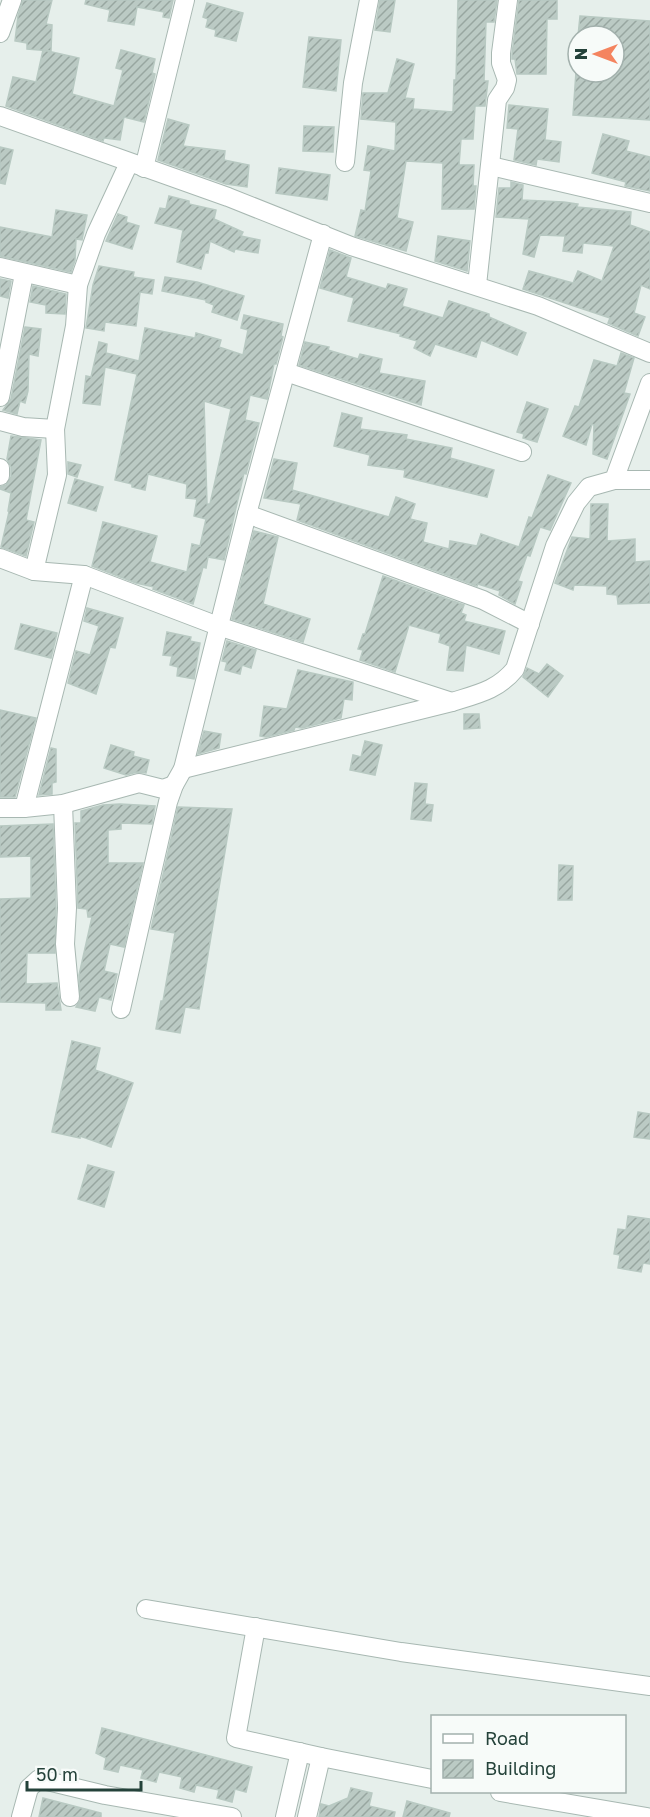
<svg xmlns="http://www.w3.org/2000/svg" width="650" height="1817" font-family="'Golos Text',sans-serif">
<defs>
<pattern id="building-hatch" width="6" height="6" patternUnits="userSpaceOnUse" patternTransform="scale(1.5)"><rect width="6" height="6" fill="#bbcac4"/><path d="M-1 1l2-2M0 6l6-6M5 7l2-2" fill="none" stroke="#98a6a0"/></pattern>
</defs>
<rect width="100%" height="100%" fill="#e6efeb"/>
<g fill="url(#building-hatch)" stroke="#b8c9c2" stroke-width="1.5" fill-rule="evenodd">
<polygon points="23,0 52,0 46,24 52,25 51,51 27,49 27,43 15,41 18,16"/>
<polygon points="86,0 173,0 169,18 163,17 164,12 137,7 134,25 108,21 110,10 85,4"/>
<polygon points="380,0 395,0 390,32 375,30"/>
<polygon points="458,0 497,0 494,22 486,22 484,81 488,81 485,106 475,106 473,139 461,139 459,165 474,165 473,186 476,186 474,209 442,209 443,163 406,161 397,218 413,222 406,251 355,236 361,210 365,211 371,171 364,170 368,146 395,151 396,122 361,119 363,93 388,93 397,59 414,64 405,98 414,99 413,109 453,112 454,80 456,80"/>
<polygon points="519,0 557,0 557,19 547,19 546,74 517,74 515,59 512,59 512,54"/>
<polygon points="207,3 243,13 236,41 215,36 216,30 206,27 208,19 203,17"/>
<polygon points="580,16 650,21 650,120 573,115 576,72 614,72 614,36 578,36"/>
<polygon points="309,37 341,40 336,91 303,87"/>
<polygon points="43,50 79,58 72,94 114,106 123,70 116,68 121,50 155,59 152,73 155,74 144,122 124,117 120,140 104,138 103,141 6,106 13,77 36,82"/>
<polygon points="509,105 548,109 545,140 561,142 559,162 537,159 536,165 514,160 518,129 507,128"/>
<polygon points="168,119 189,125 183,146 225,151 224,160 249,165 247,187 226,184 158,160"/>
<polygon points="304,126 334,127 333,152 303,151"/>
<polygon points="603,134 629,141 626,151 650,157 650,191 625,186 626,182 592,173"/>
<polygon points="0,147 13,150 5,184 0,183"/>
<polygon points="279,168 330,175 327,200 276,193"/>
<polygon points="511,182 523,185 522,200 564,202 578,204 577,207 631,212 630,225 650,232 650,289 641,285 634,313 645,317 638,336 608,323 610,318 523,289 529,271 573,283 578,271 602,281 614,246 583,243 582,253 563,251 565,236 540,235 534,257 523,254 529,219 496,217 499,188 511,188"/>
<polygon points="169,196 189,201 189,204 216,210 214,219 243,232 241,236 260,240 258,253 235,249 234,252 210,241 208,253 205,253 201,269 177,262 183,230 155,223 160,208 166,209"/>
<polygon points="56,210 87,215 82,240 76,239 75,260 71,272 0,256 0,227 52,237"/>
<polygon points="118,214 127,217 126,222 139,226 132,249 106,241"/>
<polygon points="438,236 470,241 467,271 435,261"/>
<polygon points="330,250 351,258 346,277 386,289 388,284 407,289 402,306 443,318 449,301 489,314 489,317 526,333 517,355 481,340 476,357 435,344 430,356 414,348 417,341 400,336 401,334 348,321 354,298 320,288"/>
<polygon points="99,266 134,272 133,277 154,280 152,294 140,292 136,326 105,322 104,331 86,328 93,285"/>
<polygon points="165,277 197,282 244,296 237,320 212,312 214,305 206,302 206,300 162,291"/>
<polygon points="0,279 11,281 8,298 0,296"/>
<polygon points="33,286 66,294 65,314 46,313 46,305 30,302"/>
<path d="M244 315 283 324 281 336 283 337 276 364H274L267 399 250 395 245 420 259 423 246 474 244 473 224 560 208 557 206 568 203 567 193 604 153 589 154 587 136 583 92 566 103 522 157 536 150 562 187 572 192 544 200 546 206 519 194 516 197 499 186 498 187 484 148 474 145 490 132 487V484L115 480 137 374 105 367 100 405 83 403 86 376 91 377 99 342 107 344 106 353 139 361 145 328 195 338 196 333 221 340 219 347 243 355 248 330 241 328ZM204 401 231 409 210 504H207Z"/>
<polygon points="25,327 41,329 38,356 29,354 28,391 25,403 20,401 17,414 3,410 11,399"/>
<polygon points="305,342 329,347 328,350 358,359 360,354 382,359 379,373 425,381 421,405 299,365"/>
<polygon points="621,353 634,358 624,393 630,394 607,459 593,454 594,425 592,424 586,445 563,436 575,406 579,407 594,360 617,366"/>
<polygon points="527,402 548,409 537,442 523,438 524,434 517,432"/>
<polygon points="342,413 362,418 360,429 407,435 406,439 452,448 450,458 494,470 487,497 404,477 405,470 368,465 370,455 334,446"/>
<polygon points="11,436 41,440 26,520 34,522 26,556 1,547 9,512 8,511 11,493 0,489 0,487 6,485 11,477 11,467 7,459"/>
<polygon points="274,459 297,463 292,490 389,517 396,497 415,504 410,519 427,523 423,542 449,549 450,541 477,546 481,534 519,547 529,517 532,518 548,475 571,483 550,530 540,527 530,556 527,555 518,581 522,582 515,604 499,595 500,591 478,584 477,586 297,520 301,504 264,498"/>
<polygon points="68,462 81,465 77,477 68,474"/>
<polygon points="75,479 103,487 96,511 68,503"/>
<polygon points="591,504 608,504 607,541 635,539 635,562 650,561 650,603 618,604 617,595 607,594 607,586 574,585 573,590 555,583 572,537 590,539"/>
<polygon points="254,531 278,537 263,604 310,619 303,642 232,619"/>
<polygon points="383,576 464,605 461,613 466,615 464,621 505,631 499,654 466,645 463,671 447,670 450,646 439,642 441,634 409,625 395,672 360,660 363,650 358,649 363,634 365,634"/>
<polygon points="87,608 123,618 115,648 110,647 96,694 68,683 76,651 90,655 99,626 84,621"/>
<polygon points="21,624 57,633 51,658 15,649"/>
<polygon points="167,632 191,637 190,641 200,643 194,679 177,676 178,667 170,665 172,656 163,655"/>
<polygon points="227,641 256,650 251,668 242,665 240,674 225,670 227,662 222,661"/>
<polygon points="547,664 563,676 548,697 523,677 527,668 539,674"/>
<polygon points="298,670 353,682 352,700 344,699 341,718 302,728 295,727 294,730 266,737 260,736 264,706 287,709"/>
<polygon points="0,710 36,718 15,797 0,797"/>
<polygon points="464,714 479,714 480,728 464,729"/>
<polygon points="204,731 221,734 219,748 198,754"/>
<polygon points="365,741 382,745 375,775 350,770 353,755 361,757"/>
<polygon points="111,745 134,752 133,756 149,760 146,773 137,772 126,775 104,768"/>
<polygon points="51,748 56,749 56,782 52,783 52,794 39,795"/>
<polygon points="415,783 427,784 425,804 433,805 431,821 411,819"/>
<polygon points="120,804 155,806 152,824 121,823 121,829 108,830 108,863 143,863 124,947 110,944 104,971 117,974 111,1000 99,997 95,1011 76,1007 80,1001 79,975 92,917 88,917 87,909 78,908 75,823 81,823 81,811 103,805"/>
<polygon points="178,807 232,809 199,1009 185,1007 180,1033 156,1029 161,1001 163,1001 175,933 151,929"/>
<polygon points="53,824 56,908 55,953 27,953 26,984 57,983 61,1010 46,1010 46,1003 0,1002 0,899 31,898 31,856 0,857 0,826"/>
<polygon points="559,865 573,866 572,900 558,900"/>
<polygon points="72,1041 100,1048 95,1070 133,1083 111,1147 80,1136 80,1138 52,1132"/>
<polygon points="638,1112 650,1114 650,1139 634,1137"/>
<polygon points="88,1165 114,1172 104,1207 78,1199"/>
<polygon points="628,1216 650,1219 650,1264 643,1263 641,1272 618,1268 620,1255 614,1254 618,1229 626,1230"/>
<polygon points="102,1728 252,1767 246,1792 235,1789 232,1802 217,1798 219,1790 196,1785 194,1792 180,1788 182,1777 159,1772 156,1782 141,1778 143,1770 120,1765 118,1772 104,1769 106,1758 96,1753"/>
<polygon points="351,1788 372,1793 369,1806 395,1812 394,1817 319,1817 321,1804 329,1806 348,1798"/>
<polygon points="43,1798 101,1813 101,1817 39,1817"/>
<polygon points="407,1801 450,1813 449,1817 403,1817"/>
</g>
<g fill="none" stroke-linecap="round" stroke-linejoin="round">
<defs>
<g id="minor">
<polyline points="0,33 12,0"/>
<polyline points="0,116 228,197 351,246 538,306 650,353"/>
<polyline points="345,162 353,83 369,0"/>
<polyline points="491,166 650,203"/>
<polyline points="144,168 185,0"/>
<polyline points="0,267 78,285"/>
<polyline points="477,285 497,100 505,88 507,80 501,63 501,53 508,0"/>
<polyline points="286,372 522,452"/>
<polyline points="0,397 24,274"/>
<polyline points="0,421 23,427 55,429"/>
<polyline points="0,468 0,476"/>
<polyline points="614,480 650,480"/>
<polyline points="247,514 483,600 530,624"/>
<polyline points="0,558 34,571 84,575 218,626 452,702"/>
<polyline points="34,571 57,475 55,429 75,326 78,285 96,234 129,163"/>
<path d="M183 769 452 702C478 694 498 690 515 669L555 546 576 503 589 487 614 480 650 383"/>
<polyline points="63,804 67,908 65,944 70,997"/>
<polyline points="0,808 24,808 63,804 139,783 163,789 174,785"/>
<polyline points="24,808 84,575"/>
<polyline points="121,1009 168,802 174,785 183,769 247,514 323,234"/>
<polyline points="146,1609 401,1652 650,1686"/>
<polyline points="256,1627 236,1738 321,1757"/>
<polyline points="500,1792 647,1817"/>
<polyline points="21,1817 29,1788 39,1779 105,1795 232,1817"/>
<polyline points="285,1817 300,1752"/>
<polyline points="307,1817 321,1757 432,1779"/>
</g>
</defs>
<use href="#minor" stroke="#a8b8b2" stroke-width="20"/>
<use href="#minor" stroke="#fff" stroke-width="18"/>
</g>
<rect x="431" y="1715" width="195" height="78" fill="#f7fbf9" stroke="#a3b1ad" stroke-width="1.5"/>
<rect x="443" y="1734" width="30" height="9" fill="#ffffff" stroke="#a3b1ad" stroke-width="1.5"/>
<text x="485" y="1745" font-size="18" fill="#24423a">Road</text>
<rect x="443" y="1760" width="30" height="18" fill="url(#building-hatch)" stroke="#a3b1ad" stroke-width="1.5"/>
<text x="485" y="1775" font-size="18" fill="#24423a">Building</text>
<g transform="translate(596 54) rotate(270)"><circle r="28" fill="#f7fbf9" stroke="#a3b1ad" stroke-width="1.5"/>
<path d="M0-4.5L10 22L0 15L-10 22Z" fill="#f4845f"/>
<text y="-9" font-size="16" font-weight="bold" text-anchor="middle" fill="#24423a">N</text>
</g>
<path d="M27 1781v9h114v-9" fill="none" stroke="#24423a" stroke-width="3"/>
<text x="36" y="1781" font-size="18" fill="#24423a" stroke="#f7fbf9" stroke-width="4.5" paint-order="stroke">50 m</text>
</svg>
